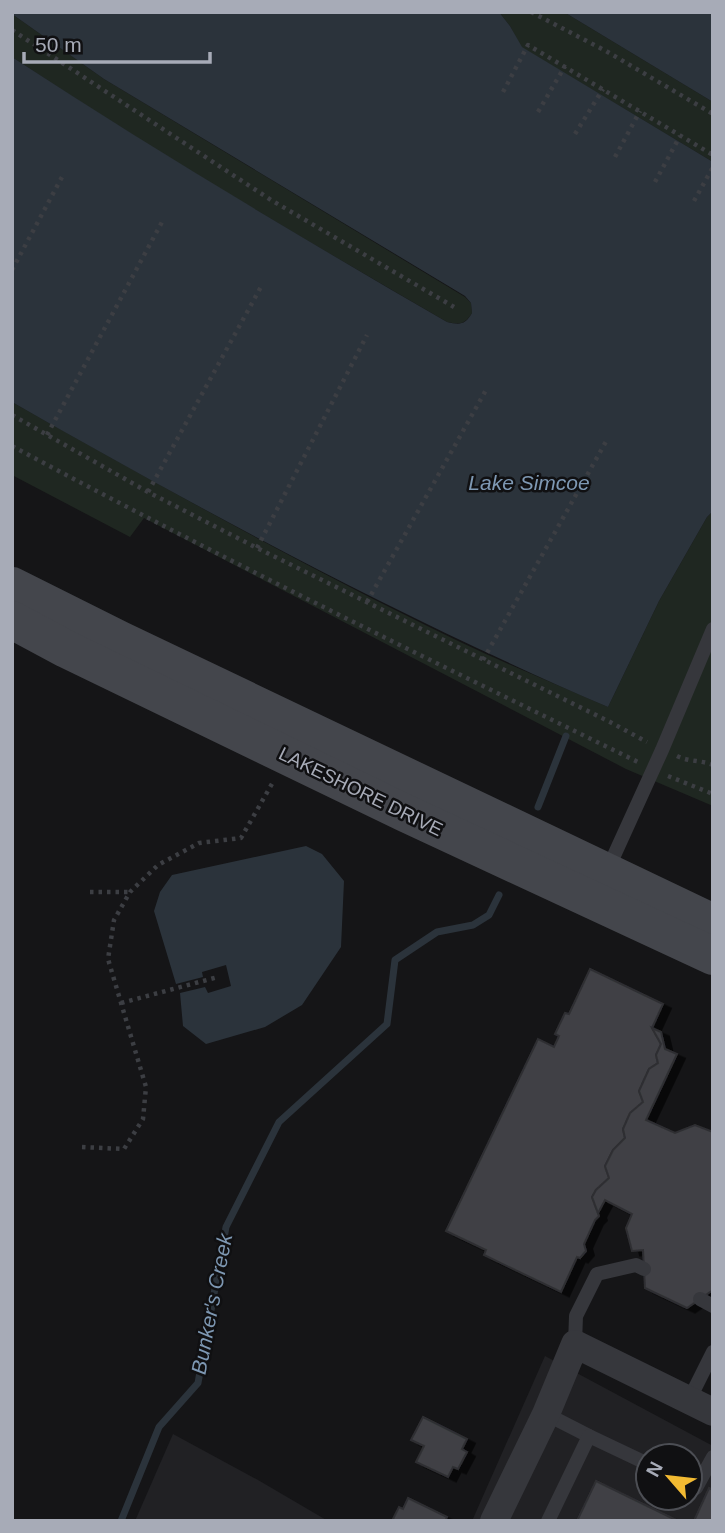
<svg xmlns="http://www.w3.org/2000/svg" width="725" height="1533" font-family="Arial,sans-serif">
<defs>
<filter id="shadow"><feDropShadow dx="8" dy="4.5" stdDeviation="0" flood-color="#0009"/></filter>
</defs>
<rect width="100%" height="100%" fill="#151517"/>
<g fill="#212124" fill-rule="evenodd">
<path d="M545 1356 713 1446V1521H472ZM648 1456H690V1498H648Z"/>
<polygon points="173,1434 258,1480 328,1521 135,1521"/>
</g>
<g fill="#1f2721">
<polygon points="499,12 564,12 713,102 713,162 521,47 510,26"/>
<path d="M12 14 104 79 465 297 471 303 472 313C465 324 460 325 447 322 300 237 154 151 12 57Z"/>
<path d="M12 402C168 490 324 578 486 654 526 672 567 689 608 707L659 601 707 517 713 511V806L626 769 144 518 130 537 12 475Z"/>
</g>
<g fill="#2b333b">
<path d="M12 12H499L510 26 522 47 713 162V511L707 517 659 601 608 707C403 619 206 513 12 402V57C154 150 300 237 447 322 460 325 465 325 472 313L471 303 465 296 104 79 12 14Z"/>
<polygon points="564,12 713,12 713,102"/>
<polygon points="306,846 322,854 344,881 341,947 302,1005 265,1027 206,1044 183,1026 180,993 205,987 208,993 231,986 226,965 202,972 203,977 176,984 154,911 160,892 172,875"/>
</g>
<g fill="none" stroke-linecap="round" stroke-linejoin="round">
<g stroke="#2b333b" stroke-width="7">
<polyline points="538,807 566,736"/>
<polyline points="121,1521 159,1427 198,1383 226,1227 279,1122 387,1024 395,960 437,932 473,925 489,915 499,895"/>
</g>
</g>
<g fill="#3f4044" stroke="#2f2f33" stroke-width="2" filter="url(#shadow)">
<polygon points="590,969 663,1004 652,1028 661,1044 656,1055 658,1063 649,1069 639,1091 643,1102 630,1113 623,1129 625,1138 613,1150 605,1166 609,1178 596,1190 592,1197 599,1216 595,1220 584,1244 586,1251 580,1258 577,1257 561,1292 484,1255 486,1250 446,1231 538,1039 554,1047 559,1036 555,1034 565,1013 569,1014"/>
<polygon points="652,1028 661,1032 665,1049 677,1054 646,1120 675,1133 695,1125 713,1132 713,1290 687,1308 645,1288 643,1250 632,1251 626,1228 632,1214 605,1200 598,1213 592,1197 596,1190 609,1178 605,1166 613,1150 625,1138 623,1129 630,1113 643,1102 639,1091 649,1069 658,1063 656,1055 661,1044"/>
<polygon points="423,1417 467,1439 462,1449 467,1452 458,1469 453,1467 448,1477 416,1462 424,1446 411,1440"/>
<polygon points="596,1481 678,1521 577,1521"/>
<polygon points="709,1488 713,1490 713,1521 694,1521"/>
<polygon points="408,1498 447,1517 445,1521 396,1521 393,1519 399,1507 403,1509"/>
</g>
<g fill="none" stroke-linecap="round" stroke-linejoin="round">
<g stroke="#3c3e43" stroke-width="4.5" stroke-dasharray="3.5 5" stroke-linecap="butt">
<polyline points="531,12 606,51 713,114"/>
<polyline points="12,30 271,200 454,307"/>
<polyline points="503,92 528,45 713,155"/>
<polyline points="538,112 565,66"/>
<polyline points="575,134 603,89"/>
<polyline points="615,157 640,111"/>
<polyline points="655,182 680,136"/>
<polyline points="694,201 713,167"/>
<polyline points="12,270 62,177"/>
<polyline points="12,415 148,492 257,548 610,722 647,742"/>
<polyline points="47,435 162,222"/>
<path d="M12 446C218 557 428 659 638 762"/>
<polyline points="148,492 262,285"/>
<polyline points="257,548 367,335"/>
<polyline points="367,602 486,390"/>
<polyline points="483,660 608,438"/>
<path d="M677 756C689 762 701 760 713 765"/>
<polyline points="668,776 713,794"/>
<polyline points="90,892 130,892"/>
<polyline points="121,1003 218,977"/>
<polyline points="82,1147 124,1149 143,1119 146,1087 108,959 114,920 130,892 158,865 199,843 241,838 273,782"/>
</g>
<g stroke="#36373c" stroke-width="14">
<polyline points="607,871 662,750 713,629"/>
<polyline points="700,1299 713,1306"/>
<polyline points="575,1344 576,1316 597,1274 636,1265 644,1269"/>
<polyline points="689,1400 713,1352"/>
<polyline points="546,1414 589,1436"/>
<polyline points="690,1485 696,1488 713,1457"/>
<polyline points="548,1521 589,1436 648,1464"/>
</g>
<polyline stroke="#36373c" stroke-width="28" points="494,1521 546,1414 575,1344 713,1412"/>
<g stroke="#44464c" stroke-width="38">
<polyline points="12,586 120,640 713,923"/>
<polyline points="12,620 66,649 405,813 713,956"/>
</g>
</g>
<g text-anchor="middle" stroke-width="5" stroke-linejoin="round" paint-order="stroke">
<g font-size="19" fill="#a7abb7" stroke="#101012">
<text transform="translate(361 791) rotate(26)" y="7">LAKESHORE DRIVE</text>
</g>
<g font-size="21" font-style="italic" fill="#7e98b3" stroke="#101012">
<text x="529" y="490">Lake Simcoe</text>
<text transform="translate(212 1304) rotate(-79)" y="7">Bunker's Creek</text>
</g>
</g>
<rect width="725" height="1533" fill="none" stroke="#a7abb7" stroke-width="28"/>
<g transform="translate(669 1477) rotate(298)"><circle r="33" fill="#101012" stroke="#4c4e54" stroke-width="2"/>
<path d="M0-5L12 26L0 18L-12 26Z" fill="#f2ba32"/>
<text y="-10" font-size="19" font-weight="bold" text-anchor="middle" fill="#a7abb7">N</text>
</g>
<path d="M24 52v10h186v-10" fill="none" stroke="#a7abb7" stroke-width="3.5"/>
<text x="35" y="52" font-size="21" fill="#a7abb7" stroke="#101012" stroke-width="5" paint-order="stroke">50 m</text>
</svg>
